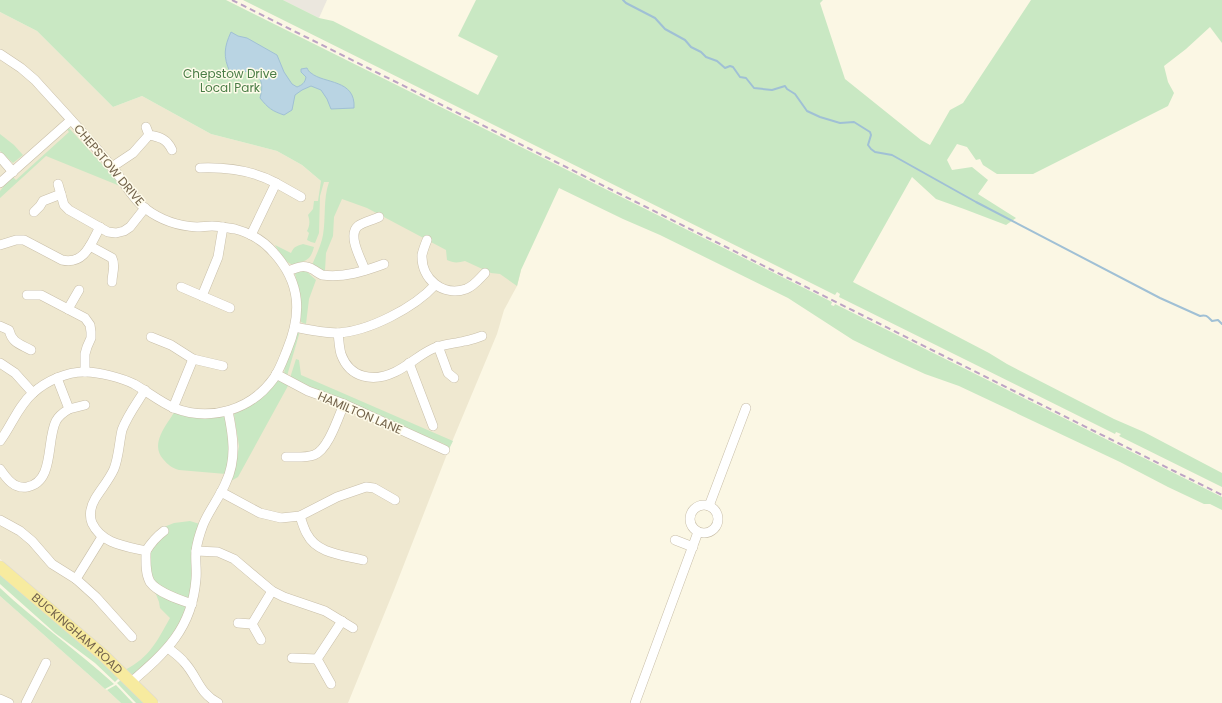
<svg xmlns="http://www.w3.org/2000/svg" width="1222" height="703" font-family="Poppins,sans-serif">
<rect width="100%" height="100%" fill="#fbf7e4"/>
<g fill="#efe8d0">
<polygon points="0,12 37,31 113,107 142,96 211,134 277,151 302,165 321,181 348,183 521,270 517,286 504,310 497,334 449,449 394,590 348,703 160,703 0,559"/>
<polygon points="0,596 105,689 107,690 121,703 0,703"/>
</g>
<polygon fill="#ebe7de" points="283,0 327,0 319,18"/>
<g fill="#c9e8c3">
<path d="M0 0H226L832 302 831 305 834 306 835 304 1222 497V510L1210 504H1204L1168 487 1120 462 959 386 925 374 890 358 853 340 788 298 660 235 623 219 559 188 521 270 517 286 500 274 491 273 465 261C458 263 453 263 447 260L446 250 367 208 342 199 334 217 333 236 326 253 325 271 320 272 312 265C316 255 321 246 323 235 326 218 323 199 329 182H324L320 196 319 233 315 243 311 242 307 240 309 233 307 231C310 225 310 221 308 215L313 209 314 201H318L321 181 302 165 277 151 211 134 142 96 113 107 37 31 0 12Z"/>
<polygon points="243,0 283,0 319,18 333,21 478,95 498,56 458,36 476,0 823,0 820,3 845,79 921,140 930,145 950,110 963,103 1031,0 1222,0 1222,43 1210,27 1186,49 1164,66 1168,82 1174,93 1168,106 1033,174 997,174 983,165 980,159 976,160 967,147 957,144 947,160 952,170 972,167 988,180 978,194 1016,218 1006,225 964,209 936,199 912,177 853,282 989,353 1007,364 1114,419 1144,432 1222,473 1222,487 1119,436 1121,434 1116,432 1115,434 839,297 840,294 837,292 835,295"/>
<polygon points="68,127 111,174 120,186 46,156 0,198 0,191 12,176 16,180 69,132 66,128"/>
<polygon points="0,134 14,145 23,155 13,163 0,151"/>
<path d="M303 244 314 247C312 255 309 261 300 262 297 263 294 265 291 264 286 263 277 249 275 245L291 253C294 246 297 246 303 244Z"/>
<polygon points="305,270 316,280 309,299 306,324 301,322 300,294 295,274 296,272"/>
<polygon points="300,331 287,376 284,374 285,366 298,332"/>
<polygon points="296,359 299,360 301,375 453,441 449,449 444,444 290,378"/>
<polygon points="278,380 289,384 238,477 231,481 235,469 239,446 234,415 235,412"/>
<path d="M175 411 220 416C223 416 226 417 227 420 234 435 228 459 226 474L179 470C172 468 168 465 163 459 150 443 166 426 175 411Z"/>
<polygon points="190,521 203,525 192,604 151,583 146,551 164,527 174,523"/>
<polygon points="0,572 67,628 119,678 115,682 95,663 55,633 0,584"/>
<path d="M0 588C36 622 77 650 114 684L105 689 0 596Z"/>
<path d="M154 589 187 606 183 620 165 647 135 674H131L125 670C150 657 157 641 170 618L160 608 159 602Z"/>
<polygon points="121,680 146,703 136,703 117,683"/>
<polygon points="116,685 133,703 121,703 107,690"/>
</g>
<path fill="#b9d4e3" stroke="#a0c0d5" d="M231 32 238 36 247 38 277 55 284 72 292 84 297 87C302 85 305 83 306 77L301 72V69L307 68C308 70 309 72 311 73 324 84 356 79 354 108L331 109 327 99 321 90 311 86 302 90 295 95 292 110 284 115C272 111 268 108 260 98 263 86 263 81 254 71L230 72C223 57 224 47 231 32Z"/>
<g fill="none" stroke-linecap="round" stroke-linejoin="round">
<path stroke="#a0c0d5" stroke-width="2" d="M623 0 626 3 655 18 665 29 685 40 691 47 701 52 706 57 717 61 725 68 730 66 733 67 740 77 746 78 754 88 772 90 785 86 787 89 795 94 807 111 820 117 840 123 854 122 870 132 871 135 868 145 871 149 875 152 892 155 976 202 1160 298 1200 316C1206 314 1208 317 1212 321L1218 320 1222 324"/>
<defs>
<g id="minor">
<path d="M0 54 21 68 35 80C61 109 88 137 112 167 124 181 132 199 146 209 162 221 178 226 197 227 202 227 207 226 212 226 219 226 228 228 235 229 250 233 264 241 274 253 301 283 302 314 287 350 283 360 280 369 274 378 251 410 211 422 174 408 160 402 148 392 134 384 122 378 99 372 86 372 68 371 46 381 33 393 18 406 12 425 0 441"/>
<path d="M146 127 149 135C160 137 167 139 172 150"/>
<polyline points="0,157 13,172"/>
<polyline points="112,167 133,153 149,135"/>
<path d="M200 168C227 167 252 170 276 183L251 235"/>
<polyline points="0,183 71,120"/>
<polyline points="276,183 301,197"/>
<polyline points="58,184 64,205 69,210 108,232 116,233 124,231 130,227 145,208"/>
<polyline points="34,212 40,206 43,201 61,194"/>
<path d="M427 240C425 245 423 250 422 255 421 279 443 297 466 289 474 286 479 279 485 273"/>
<path d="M0 245 16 240H24L62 260C85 265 91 243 100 227"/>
<path d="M90 246 112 258C116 266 112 273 112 282"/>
<path d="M365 270C361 259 347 235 358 226 363 222 373 220 379 217"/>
<path d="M288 271C298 267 304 264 314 270 317 272 320 274 322 275 344 278 365 271 384 264"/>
<polyline points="181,287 230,308"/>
<polyline points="27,295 41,295 85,318 90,325 91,332 91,338 87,347 85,354 85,372"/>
<polyline points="202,296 218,257 223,227"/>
<polyline points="68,309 79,290"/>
<path d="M0 326 9 330C12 343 20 344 31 350"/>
<path d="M295 327C309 330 323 333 338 333 369 331 414 308 435 285"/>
<path d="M338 333C339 340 339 347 341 354 350 379 374 382 395 372 408 366 419 355 432 349 442 344 453 344 465 341 471 340 476 338 482 336"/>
<polyline points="151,337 171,345 193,359 223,366"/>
<polyline points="438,346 448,373 454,378"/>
<polyline points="0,363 15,373 33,393"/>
<polyline points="409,363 433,426"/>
<polyline points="276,374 308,391 344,404 445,450"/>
<path d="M145 390C137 403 127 416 122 430 119 443 119 456 114 469 109 480 101 489 95 499 91 506 89 515 92 523 102 544 125 546 146 551 146 561 145 573 150 582 158 593 180 600 192 604"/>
<polyline points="173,408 193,359"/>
<polyline points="69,409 85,405"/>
<path d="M286 457C294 457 306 458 314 455 328 450 338 418 344 404"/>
<path d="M0 469C7 479 14 489 27 487 55 482 46 440 56 421 59 415 64 412 69 409L57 378"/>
<polyline points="221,492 260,513 281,518 300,516 337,497 366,487 374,488 395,500"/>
<circle cx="704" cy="519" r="14"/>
<polyline points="709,506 746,408"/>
<path d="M300 516C302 522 304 529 307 534 317 554 344 555 363 560"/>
<polyline points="0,520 20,531 32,541 52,564 76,579"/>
<polyline points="102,537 76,579 96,597 132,637"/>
<polyline points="675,540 693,547"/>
<path d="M146 551C151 543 156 537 164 531"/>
<polyline points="196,551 218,552 234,559 272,591 284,597 325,611 353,628"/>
<polyline points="238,623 252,624 261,640"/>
<polyline points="252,624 272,591"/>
<path d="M168 648C173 652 180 657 184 662 198 677 198 692 218 703"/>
<polyline points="292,658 317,659"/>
<path d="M130 683C166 652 192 629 196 579 197 570 195 560 196 551 197 543 200 533 203 525 209 510 220 497 226 482 237 459 233 435 228 411"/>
<polyline points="331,684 317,659 342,621"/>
<polyline points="0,699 9,703"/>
<polyline points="26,703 46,663"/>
<polyline points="635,703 698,532"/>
</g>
<g id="major">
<path id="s1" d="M0 567 103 655 152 703"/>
</g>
</defs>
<use href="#minor" stroke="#c9bfa9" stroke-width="10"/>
<use href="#major" stroke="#ddd9d4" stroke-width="13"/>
<use href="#minor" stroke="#fff" stroke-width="9"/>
<use href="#major" stroke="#f7eb9f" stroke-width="12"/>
<polyline stroke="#bca3c4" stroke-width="2" stroke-dasharray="6 4" stroke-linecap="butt" points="232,0 1222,495"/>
</g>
<g text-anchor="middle" stroke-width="3" stroke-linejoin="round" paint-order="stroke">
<g font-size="12" fill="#4a7d46" stroke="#fefbea">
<text x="230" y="78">Chepstow Drive<tspan x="230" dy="14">Local Park</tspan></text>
</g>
<g font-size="12" fill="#72624b" stroke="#fefbea">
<text transform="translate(109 165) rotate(50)" y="4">CHEPSTOW DRIVE</text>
<text transform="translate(360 413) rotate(23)" y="4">HAMILTON LANE</text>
<text dy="4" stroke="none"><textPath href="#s1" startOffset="102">BUCKINGHAM ROAD</textPath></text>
</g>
</g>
</svg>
